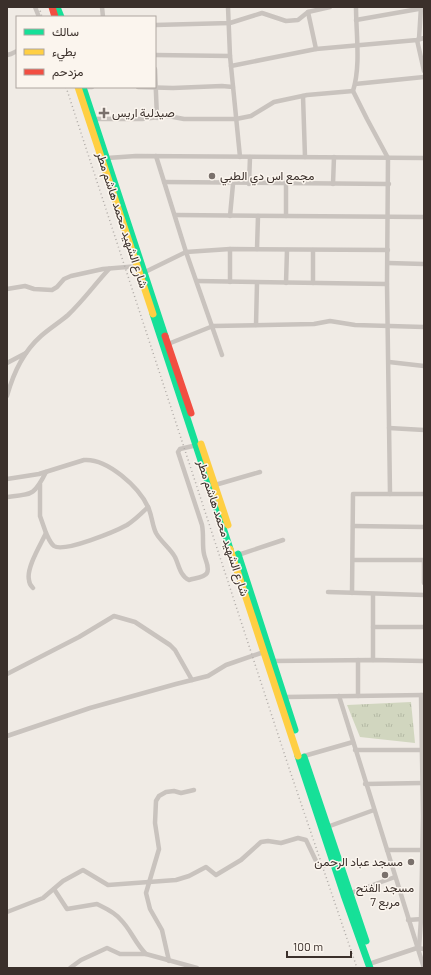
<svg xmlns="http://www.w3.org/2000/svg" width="431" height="975" font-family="Barlow,Vazirmatn,sans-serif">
<defs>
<pattern id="park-tufts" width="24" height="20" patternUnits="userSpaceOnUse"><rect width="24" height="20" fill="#d1d6bf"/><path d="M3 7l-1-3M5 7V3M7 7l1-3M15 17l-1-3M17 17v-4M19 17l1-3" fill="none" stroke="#b4b8a4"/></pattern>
</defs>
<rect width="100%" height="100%" fill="#f0ebe5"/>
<polygon fill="url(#park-tufts)" points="411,702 415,743 360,737 347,705"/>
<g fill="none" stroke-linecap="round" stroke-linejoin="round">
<g stroke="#c9c3be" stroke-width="4.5">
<polyline points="35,7 39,17"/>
<polyline points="102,7 103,17"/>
<polyline points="228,7 230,56 240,157"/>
<path d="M356 7C356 34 361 65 353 91L367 119 388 158 387 284 390 494"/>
<polyline points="308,12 316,49"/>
<polyline points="356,20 424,8"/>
<polyline points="155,25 230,23 262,13 286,21 298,20 308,12 330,7"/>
<polyline points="419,39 421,7"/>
<polyline points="417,40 424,71"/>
<polyline points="7,55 11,54 17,51"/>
<polyline points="155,55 230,56"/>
<polyline points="231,66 316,49 417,40 424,38"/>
<polyline points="155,69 157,118"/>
<polyline points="355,84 424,77"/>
<polyline points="83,87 92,87"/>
<polyline points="138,87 173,88 222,86 233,87"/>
<polyline points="303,96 305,157"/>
<polyline points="94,119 142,119 168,116 184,119 236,119 251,116 274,102 307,95 353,91"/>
<polyline points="156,156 186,252 222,355"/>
<polyline points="107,158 136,156 424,158"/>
<polyline points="164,182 389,184"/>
<polyline points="286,183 286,216"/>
<polyline points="249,184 250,157"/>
<polyline points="333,184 334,157"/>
<polyline points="175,215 424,217"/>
<polyline points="230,216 233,184"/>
<polyline points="230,249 230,282"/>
<polyline points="257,249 258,216"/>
<polyline points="313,250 313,283"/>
<polyline points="388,263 424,264"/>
<polyline points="145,272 186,252 230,249 388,250"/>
<polyline points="197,281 387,284"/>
<polyline points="286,283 287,250"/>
<polyline points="7,289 25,286 34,289 52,290 57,287 64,279 71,276 103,269 139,266"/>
<polyline points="256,325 257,283"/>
<polyline points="168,344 213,326 314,324 330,321 355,325 424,327"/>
<polyline points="389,362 424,366"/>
<polyline points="7,363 26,353"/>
<path d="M7 396C13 374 24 351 41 336 50 328 60 322 68 315 83 301 95 284 109 269"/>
<polyline points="389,428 424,430"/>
<path d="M7 479 39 474 84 460C107 458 139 487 148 507 152 515 152 525 156 533 161 542 170 548 175 557 179 565 180 576 189 580 195 578 204 578 207 573 210 567 205 560 204 554 202 545 204 535 202 525L178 452 180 449 197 445"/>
<polyline points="215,485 260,472"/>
<path d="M7 497C32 494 34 496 46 472"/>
<polyline points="353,526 424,527"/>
<path d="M46 533C48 537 50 543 54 546 64 553 116 531 127 525 135 520 142 513 148 507"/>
<polyline points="238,555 283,540"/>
<polyline points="353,560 424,560"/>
<polyline points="424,560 424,583"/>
<path d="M33 588C31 586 29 583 29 580 26 568 41 544 46 533L40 516V484"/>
<polyline points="328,592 424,595"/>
<polyline points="352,593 353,494 424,494"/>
<polyline points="373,594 373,660"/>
<polyline points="373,627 424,627"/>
<polyline points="272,661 373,660 424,661"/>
<polyline points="7,674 79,637 114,616 135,622 170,645 175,650 192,680"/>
<polyline points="339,696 424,968"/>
<polyline points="358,696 358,660"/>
<polyline points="285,697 424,695"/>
<polyline points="7,736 90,708 176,684 208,676 226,665 264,652"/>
<polyline points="355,750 424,750"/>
<polyline points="304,756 353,742"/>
<polyline points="365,784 422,783"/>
<polyline points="327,827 374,810"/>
<polyline points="387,850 424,850"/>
<path d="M54 889 67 909 97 904C105 908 115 912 121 920 131 930 135 943 146 954"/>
<polyline points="348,894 395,877"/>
<polyline points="7,912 43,898 63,881 83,870 108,885 176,880 189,876 206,867 216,875 241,860 261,842 268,841 281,843 298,838 306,840 317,863 322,866 334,862"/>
<polyline points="408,920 422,919"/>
<polyline points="419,949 421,919 423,816 421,695"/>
<polyline points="169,961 162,930 150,909 146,893 159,849 155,823 156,801 159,796 166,792 174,791 181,793 194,790"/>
<polyline points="372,963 417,948 424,949"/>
<polyline points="70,968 81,960 107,948 120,954 146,954 197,968"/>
</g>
<g stroke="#16e098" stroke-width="7">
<polyline points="57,7 61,17"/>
<polyline points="83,87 165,336"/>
<polyline points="153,314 230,549"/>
<polyline points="238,554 295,730"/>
<polyline points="298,756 344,895 370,968"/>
<polyline points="304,757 366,941"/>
</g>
<g stroke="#ffcf43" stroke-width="7">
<polyline points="78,87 153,314"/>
<polyline points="201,444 228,525"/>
<polyline points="230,549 298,756"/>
</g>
<g stroke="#f24e42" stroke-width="7">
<polyline points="52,7 55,17"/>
<polyline points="165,336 191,413"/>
</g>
<g stroke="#b1aca8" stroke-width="1.5" stroke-dasharray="1 3" stroke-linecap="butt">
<polyline points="39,7 42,17"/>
<polyline points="66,87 289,768 357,968"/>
</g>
</g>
<g fill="#7a716c" stroke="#fbf5ee" stroke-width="1.5">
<path d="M102 107h4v4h4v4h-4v4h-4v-4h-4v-4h4z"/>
<circle cx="212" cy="176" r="4"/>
<circle cx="411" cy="862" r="4"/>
<circle cx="385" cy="875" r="4"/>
</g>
<g text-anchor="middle" stroke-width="3" stroke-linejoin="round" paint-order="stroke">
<g font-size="12" fill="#3b302b" stroke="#fbf5ee" text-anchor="start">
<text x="112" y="117">صيدلية اريس</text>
<text x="220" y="180">مجمع اس دي الطبي</text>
<text x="403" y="866" text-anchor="end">مسجد عباد الرحمن</text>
<text x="385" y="892" text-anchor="middle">مسجد الفتح<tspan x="385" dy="14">مربع 7</tspan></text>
</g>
<g font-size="12" fill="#3b302b" stroke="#fbf5ee">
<text transform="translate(122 220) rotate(72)" y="4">شارع الشهيد محمد هاشم مطر</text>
<text transform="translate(223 528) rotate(72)" y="4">شارع الشهيد محمد هاشم مطر</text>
</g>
</g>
<rect width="431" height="975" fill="none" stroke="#3b302b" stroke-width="16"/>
<rect x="16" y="16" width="140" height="72" fill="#fbf5ee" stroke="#aea6a0"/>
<rect x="24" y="29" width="20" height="6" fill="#16e098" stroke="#aea6a0"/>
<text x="52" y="36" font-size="12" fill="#3b302b">سالك</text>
<rect x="24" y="49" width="20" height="6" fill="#ffcf43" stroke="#aea6a0"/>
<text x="52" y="56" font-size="12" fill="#3b302b">بطيء</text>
<rect x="24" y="69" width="20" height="6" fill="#f24e42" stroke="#aea6a0"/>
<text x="52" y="76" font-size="12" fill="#3b302b">مزدحم</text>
<path d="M287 951v6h64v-6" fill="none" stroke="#3b302b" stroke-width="2"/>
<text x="293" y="951" font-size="12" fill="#3b302b" stroke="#fbf5ee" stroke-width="3" paint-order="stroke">100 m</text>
</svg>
